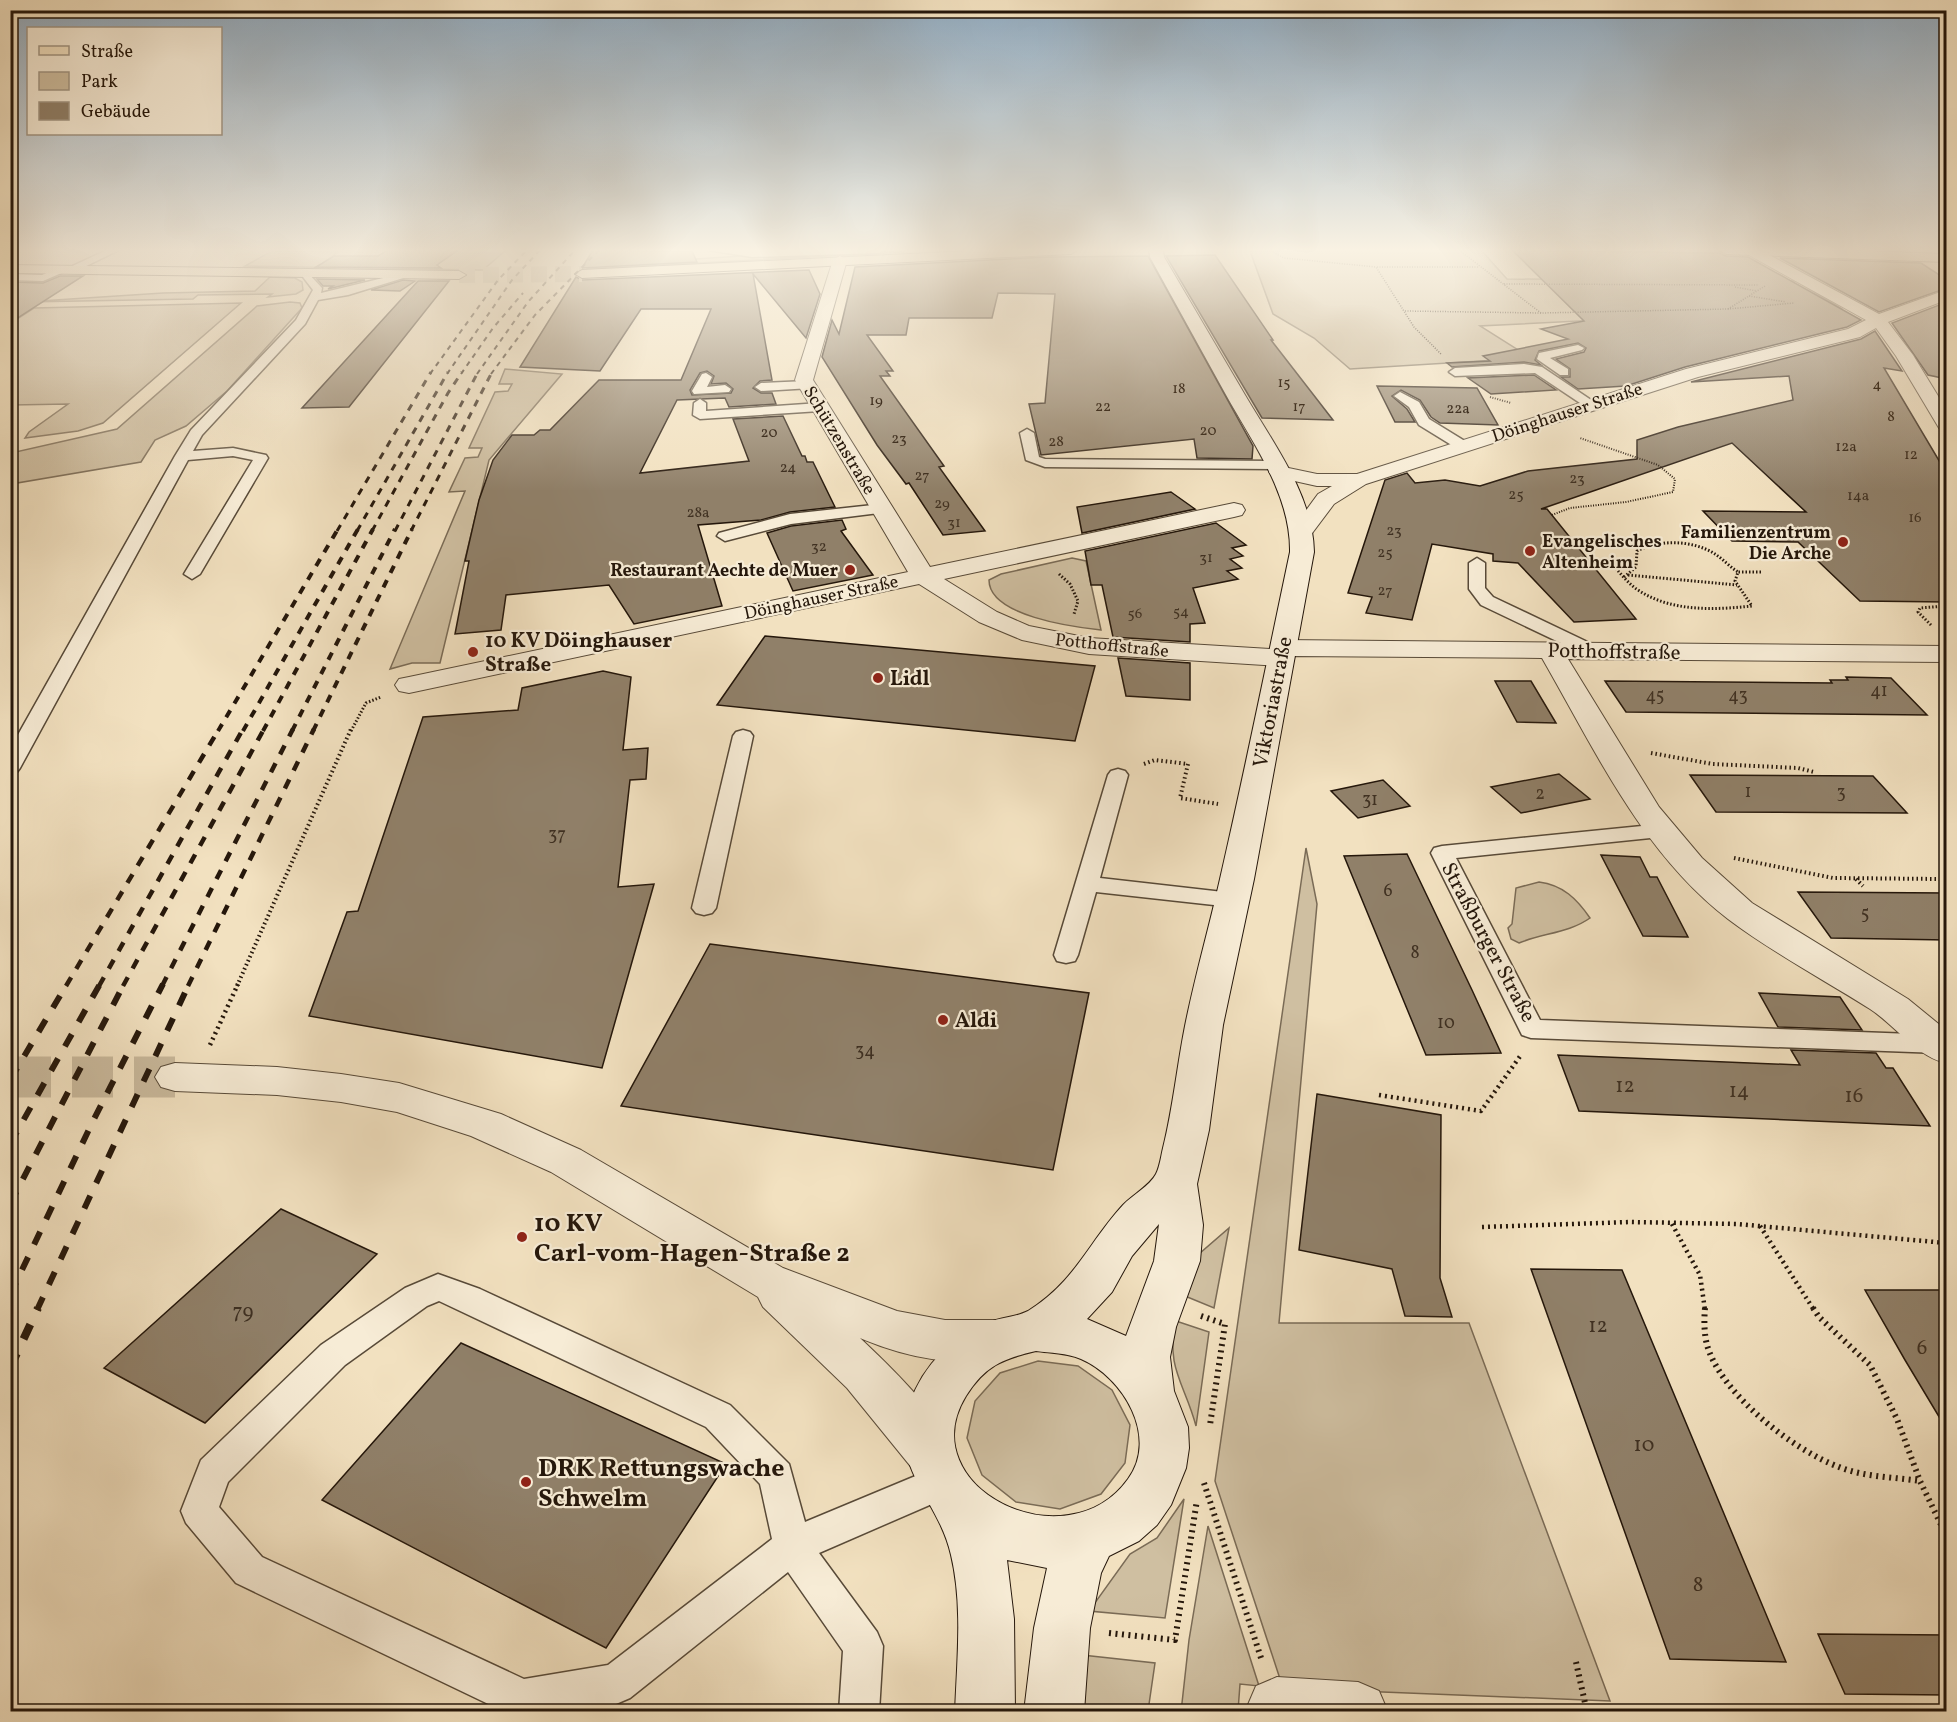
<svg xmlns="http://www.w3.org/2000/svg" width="1957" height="1722" font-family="Vollkorn,serif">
<rect width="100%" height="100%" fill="#f2e1c0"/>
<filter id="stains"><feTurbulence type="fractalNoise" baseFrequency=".00333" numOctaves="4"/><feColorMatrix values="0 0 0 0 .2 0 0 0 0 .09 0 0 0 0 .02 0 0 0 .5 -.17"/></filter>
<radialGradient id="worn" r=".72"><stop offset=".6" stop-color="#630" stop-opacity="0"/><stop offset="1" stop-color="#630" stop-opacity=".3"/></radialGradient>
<g fill="#cfbfa1" stroke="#7a6b56" stroke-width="1.5">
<polygon points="458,250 506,250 483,270 245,266 272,251 338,252 322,264 435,266"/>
<polygon points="1481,250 1507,279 1796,281 1841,308 1480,326 1531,358 1350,369 1314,338 1273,314 1250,251"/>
<polygon points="892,251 904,252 587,269 589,266 741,256"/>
<polygon points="270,277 295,278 302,282 303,290 296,294 268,297 272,294 198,295 193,299 24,302 163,293 255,291"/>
<polygon points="290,302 300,303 302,308 227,391 186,426 155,440 141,462 11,484 11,453 117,429 257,306"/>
<polygon points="241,303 103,423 78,431 25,438 29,432 68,404 11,405 11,323 34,308"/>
<polygon points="505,369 562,374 489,460 440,663 412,663 390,669 465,491 449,492 465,458 478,457 482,448 469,448 495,392 508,391 512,384 499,384"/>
<path d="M1072 558 1086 561 1101 630C1073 627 989 616 989 580L1001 574Z"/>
<polygon points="1306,848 1317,904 1279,1323 1469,1323 1610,1701 1283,1688 1215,1481"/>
<path d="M1539 882C1563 885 1577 899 1590 918 1569 933 1543 933 1519 943L1511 939 1508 928 1512 924 1516 888Z"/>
<polygon points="1229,1228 1214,1308 1185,1296 1199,1254"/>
<path d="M1176 1321 1209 1332 1196 1426C1185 1384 1165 1367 1176 1321Z"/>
<polygon points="1038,1361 1078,1366 1112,1390 1130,1425 1125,1463 1101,1494 1060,1509 1016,1502 982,1475 967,1438 975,1401 1000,1373"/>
<polygon points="1184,1499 1165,1618 1089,1611 1130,1554 1157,1538"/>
<polygon points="1208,1526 1259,1686 1240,1684 1238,1711 1181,1712 1189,1640"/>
<polygon points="1082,1655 1155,1663 1148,1711 1081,1712"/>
</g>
<g fill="#908069" stroke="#25170b" stroke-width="1.5" fill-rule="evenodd">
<polygon points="388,250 458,250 437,265 441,268 316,267 334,256 378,256"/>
<polygon points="593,250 692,251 697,262 582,268"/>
<polygon points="1512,250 1719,253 1726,256 1748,257 1861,320 1847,327 1685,367 1626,386 1578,389 1561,377 1570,377 1570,369 1556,359 1584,352 1586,348 1578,343 1539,351 1535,360 1541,365 1524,362 1452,367 1447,363 1490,361 1483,356 1568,339 1541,329 1584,321"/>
<polygon points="1215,255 1273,340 1271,340 1333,420 1262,418 1166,256"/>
<polygon points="1148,256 1253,446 1252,459 1197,458 1194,439 1041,455 1029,404 1045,403 1055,294 998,293 992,318 909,318 906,335 867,335 893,371 886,371 890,376 880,376 944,466 939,467 985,531 943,535 909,483 906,484 877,445 822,357 832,320 839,334 855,267 1047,257"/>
<polygon points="1780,258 1921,263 1947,280 1947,288 1879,312"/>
<path d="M809 270 820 294 806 338 753 274 772 380 760 381 753 388 761 393H772L776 404 729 407 725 398 677 400 640 473 749 461 733 419 783 416 802 456H805L807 462H813L835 507 790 512 761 520 698 525 722 606 634 624 609 585 506 595 501 630 455 634 469 561H465L479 500 493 460 512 435H534L540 430H550L599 380H681L711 309H641L600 371 520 367 576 277 582 280ZM707 371 714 376 711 384 726 383 733 389 731 393 692 395 690 390 700 373Z"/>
<polygon points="60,276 83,276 10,323 10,282 43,283"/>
<polygon points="317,279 365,280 328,289 333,286 323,286"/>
<polygon points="403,280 415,281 400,291 371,290"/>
<polygon points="418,281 449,281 349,407 302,408"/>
<polygon points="1947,302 1947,379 1928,375 1892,323"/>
<polygon points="1875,331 1902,371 1884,368 1947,474 1947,602 1860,601 1798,542 1732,541 1703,511 1806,512 1732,443 1541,509 1547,509 1636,619 1574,622 1518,563 1493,561 1493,554 1432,544 1412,620 1366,613 1372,597 1348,593 1385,480 1407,473 1415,483 1445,480 1480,486 1528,471 1637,459 1637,440 1678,427 1793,400 1789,376 1691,382 1861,339"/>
<polygon points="1534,375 1556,390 1491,394 1468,378"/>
<polygon points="1377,386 1477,388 1498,425 1440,423 1431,417 1420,400 1401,390 1392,396 1407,409 1415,422 1395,422"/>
<polygon points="1171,492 1195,509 1082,533 1077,507"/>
<polygon points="842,520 846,529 841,531 873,575 793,591 767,533 791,526"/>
<polygon points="1216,523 1246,545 1232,548 1243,556 1230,559 1242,568 1227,571 1238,579 1193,588 1205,623 1190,624 1190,642 1113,637 1102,585 1091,585 1085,551"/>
<polygon points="765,636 1095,666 1075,741 717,705"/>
<polygon points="1118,658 1190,663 1190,700 1126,696"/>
<polygon points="603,671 631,677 623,750 648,748 646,779 630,780 618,887 654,884 602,1068 309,1016 347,912 358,911 423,717 518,710 522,688"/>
<polygon points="1846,677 1891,678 1927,715 1626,712 1605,681 1832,683 1830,680 1848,680"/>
<polygon points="1495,681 1531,681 1556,723 1517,722"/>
<polygon points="1559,774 1590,799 1521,813 1491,787"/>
<polygon points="1690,775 1873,776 1907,813 1716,812"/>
<polygon points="1383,780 1410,806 1358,818 1331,791"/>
<polygon points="1407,854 1472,990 1501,1053 1426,1055 1344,856"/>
<polygon points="1601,855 1640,857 1650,877 1657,877 1688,937 1643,936"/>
<polygon points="1798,892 1947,893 1947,940 1831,938"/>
<polygon points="710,944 1089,993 1053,1170 621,1106"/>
<polygon points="1759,993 1840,997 1862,1030 1778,1027"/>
<polygon points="1791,1050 1876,1053 1886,1068 1893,1068 1930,1126 1579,1111 1558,1055 1800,1065"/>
<polygon points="1317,1094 1441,1115 1440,1278 1452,1317 1405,1316 1392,1269 1299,1250"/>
<polygon points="281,1209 377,1254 205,1423 104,1368"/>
<polygon points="1531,1269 1622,1270 1786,1662 1670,1659"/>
<polygon points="1865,1290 1947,1290 1947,1430 1905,1360"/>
<polygon points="461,1343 726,1464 606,1648 322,1500"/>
<polygon points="1818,1634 1947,1635 1947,1695 1845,1694"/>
</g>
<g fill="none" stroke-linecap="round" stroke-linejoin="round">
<polyline stroke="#c9b99c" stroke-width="41" stroke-dasharray="41 21" stroke-linecap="butt" points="10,1077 175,1077"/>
<polyline stroke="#c9b99c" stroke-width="16" stroke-dasharray="16 8" stroke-linecap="butt" points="459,275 582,274"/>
<defs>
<g id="service">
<polygon points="107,250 119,250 74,272 66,271 43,281 10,280 10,274 42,275 61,267 66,269"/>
<polygon points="708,250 884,250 879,253 752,257"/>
<polygon points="305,270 322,288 321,293 408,272 413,275 348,295 318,300 305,324 202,435 193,451 233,448 266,455 268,458 200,574 192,579 184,574 253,460 233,456 188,460 20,768 17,772 10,774 10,749 175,456 191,430 296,320 313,290 300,273"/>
<polygon points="1578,345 1584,348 1582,350 1550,358 1568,369 1568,375 1560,375 1537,359 1539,353"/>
<polygon points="1524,364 1542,367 1597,404 1596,407 1586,407 1535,373 1455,376 1449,372 1455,368"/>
<polygon points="706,373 712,377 707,387 725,385 731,389 729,392 694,394 692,391 702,374"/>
<polygon points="807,381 811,382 811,388 761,391 755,387 761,383"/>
<polygon points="1400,392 1419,402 1429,419 1468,443 1468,449 1458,449 1419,425 1409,407 1394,396"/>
<polygon points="700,399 706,403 706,411 820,403 826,407 820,411 700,419 693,415 694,403"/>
<polygon points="1027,429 1034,433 1039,457 1045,459 1276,461 1283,465 1276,469 1045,467 1026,460 1020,433"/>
<polygon points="882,504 887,506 890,509 887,512 791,524 725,541 717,536 719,533 790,514"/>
<polygon points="1477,558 1485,563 1485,588 1493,597 1598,647 1601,651 1598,655 1586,655 1481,605 1469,589 1469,563"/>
<polygon points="743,730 750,732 753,736 716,908 712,913 704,915 696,913 692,908 733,736 736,732"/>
<polygon points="1118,769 1125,771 1128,775 1100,878 1232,893 1240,895 1244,900 1240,905 1232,907 1096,892 1078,955 1075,961 1066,963 1057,961 1054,955 1108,775 1111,771"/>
<polygon points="1662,824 1670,826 1673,831 1670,836 1456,858 1540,1020 1939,1035 1946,1037 1946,1051 1939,1053 1531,1038 1522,1035 1431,853 1434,848 1442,846"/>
<path d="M438 1274 480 1289 730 1405 789 1464 805 1522 942 1465 955 1470 960 1482 955 1494 819 1553 877 1632 883 1646 879 1712H839L843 1651 788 1572 630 1698 616 1704 570 1712H505L236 1583 186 1523 181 1511 201 1460 321 1345 405 1288ZM439 1301 706 1427 760 1484 772 1539 608 1665 524 1679 262 1557 219 1507 228 1482 345 1365 427 1306Z"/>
</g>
<g id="minor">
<polygon points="1746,250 1760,250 1879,314 1946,290 1946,300 1888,322 1913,355 1946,409 1946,430 1939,428 1896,356 1876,328 1860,337 1698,377 1366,484 1334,504 1310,536 1294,536 1291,531 1318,494 1332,486 1317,486 1272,476 1269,472 1272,468 1279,466 1317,474 1357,474 1686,369 1848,329 1866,320 1747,254"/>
<path d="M840 256 847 260 813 380 930 567 1234 503 1242 505 1245 510 1242 515 1234 517 944 579 997 612 1029 626 1089 638 1270 649 1273 642 1282 640 1946 646V662L1568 659 1659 807 1702 858 1752 903 1908 999 1946 1030V1063C1917 1057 1895 1025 1870 1009 1824 980 1770 951 1728 919 1642 853 1595 750 1542 658L1292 656 1289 664 1280 666 1089 654 1022 640 979 622 919 584 409 693 399 691 395 685 399 679 409 677 908 572 795 380 833 260Z"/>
<polygon points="1277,1677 1358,1682 1379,1691 1388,1712 1249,1712 1247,1707 1256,1686"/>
</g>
<path id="tertiary" d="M175 1063 277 1067 341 1074 399 1083 501 1114 581 1150 783 1268 897 1311 945 1320H995L1012 1326 1019 1340 1012 1354C964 1371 905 1357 860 1338 890 1366 939 1414 956 1451L948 1468 930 1474 912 1468 847 1388 763 1307 758 1297 551 1172 471 1136 397 1112 341 1102 277 1095 175 1091 161 1087 155 1077 161 1067Z"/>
<path id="secondary" d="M1149 250H1163L1164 257C1191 303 1218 349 1245 395 1273 443 1313 495 1314 552L1254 879 1223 1025 1209 1130 1197 1184 1203 1225 1200 1261 1176 1327 1170 1357 1174 1391 1188 1427 1189 1448 1186 1468 1171 1505 1157 1525 1139 1541 1109 1556 1101 1573 1090 1628 1084 1712H1024L1034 1628 1047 1568 1007 1560 1014 1619 1015 1712H955C957 1660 963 1605 951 1555 938 1497 888 1469 910 1403 923 1365 954 1334 990 1322 1002 1317 1017 1317 1028 1311 1075 1282 1088 1243 1123 1205 1132 1195 1150 1186 1156 1174 1160 1166 1161 1156 1163 1148 1173 1108 1177 1066 1185 1026 1195 976 1209 928 1220 879 1245 770 1267 661 1290 552 1291 494 1252 442 1225 393 1200 348 1175 302 1150 257ZM1159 1224 1154 1261 1126 1336 1087 1319 1112 1292 1132 1256ZM1036 1351C1050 1353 1067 1353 1081 1359 1123 1377 1159 1437 1128 1479 1066 1565 910 1487 966 1396 985 1366 1002 1359 1036 1351Z"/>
<g id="primary">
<polygon points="991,250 1078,250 1071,254 582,278 575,274 582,270"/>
<polygon points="1719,250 1834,250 1946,254 1946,262 1726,254"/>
<polygon points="10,265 459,271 466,275 459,279 10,273"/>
</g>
</defs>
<use href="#service" stroke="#584a38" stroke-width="3"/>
<use href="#minor" stroke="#584a38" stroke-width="2"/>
<use href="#tertiary" stroke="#584a38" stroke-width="2"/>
<use href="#secondary" stroke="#25170b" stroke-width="2"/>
<use href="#primary" stroke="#25170b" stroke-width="2"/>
<g stroke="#25170b" stroke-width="1.5" stroke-dasharray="1 1.5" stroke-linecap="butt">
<polyline points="1269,250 1284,258 1376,267 1414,327 1441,354"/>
<polyline points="1459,250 1541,313 1728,309 1794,303"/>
<polyline points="1377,267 1478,267"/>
<polyline points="1504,284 1758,285"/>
<polyline points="1735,287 1757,291"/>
<polyline points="1749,296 1786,302"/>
<polyline points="1728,309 1765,286"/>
<polyline points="1405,311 1541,313"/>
</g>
<g stroke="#25170b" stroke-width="2" stroke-dasharray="1 1.5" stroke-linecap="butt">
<polyline points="1490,397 1511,403"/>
<polyline points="1552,515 1570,508 1626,502 1673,492 1675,479 1658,465 1580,438"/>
</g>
<g stroke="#25170b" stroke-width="3" stroke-dasharray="1.5 2" stroke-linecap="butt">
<path d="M1590 562 1611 563C1620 572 1627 583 1638 590 1671 612 1714 610 1752 606L1735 581 1738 572H1761"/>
<polyline points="1059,574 1070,584 1078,601 1074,614"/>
<polyline points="1628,575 1737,585"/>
<path d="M1624 577 1636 567 1637 551C1660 539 1693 540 1715 554 1723 559 1730 567 1738 572"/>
<polyline points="1931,625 1918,612 1920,608 1946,606"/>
<polyline points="351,731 366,703 381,697"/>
</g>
<g stroke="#25170b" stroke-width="4" stroke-dasharray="1.5 3" stroke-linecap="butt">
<polyline points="1651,753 1713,764 1798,768 1814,772"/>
<polyline points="1144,764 1155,760 1188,764 1180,798 1218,804"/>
<polyline points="1734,858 1833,878 1940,879 1946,885"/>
<polyline points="1856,879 1863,886"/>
<polyline points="237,986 351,729"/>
</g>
<g stroke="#25170b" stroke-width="4.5" stroke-dasharray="2 4" stroke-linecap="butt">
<polyline points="210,1045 238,984"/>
<polyline points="1379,1095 1481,1111 1521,1055"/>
<polyline points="1672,1224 1700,1275 1705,1310"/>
<polyline points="1760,1226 1814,1310"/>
<polyline points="1482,1227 1631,1222 1737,1224 1946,1243"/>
</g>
<g stroke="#25170b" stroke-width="6" stroke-dasharray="2 4.5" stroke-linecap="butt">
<path d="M1705 1308C1704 1320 1704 1333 1707 1345 1721 1394 1793 1450 1839 1467 1864 1477 1893 1477 1920 1481"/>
<polyline points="1813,1308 1819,1317 1870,1365 1897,1419 1920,1481 1946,1535"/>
<polyline points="1201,1316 1225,1324 1210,1425"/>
<polyline points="1204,1483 1262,1661"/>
<polyline points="1109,1633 1175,1640 1197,1500"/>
<polyline points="1576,1662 1587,1712"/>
</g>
<use href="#service" fill="#f7ecd6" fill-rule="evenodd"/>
<use href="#minor" fill="#f7ecd6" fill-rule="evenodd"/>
<use href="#tertiary" fill="#f7ecd6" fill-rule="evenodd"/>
<use href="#secondary" fill="#f7ecd6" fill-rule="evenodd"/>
<use href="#primary" fill="#f2e1c0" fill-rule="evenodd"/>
<g stroke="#25170b" stroke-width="2" stroke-dasharray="5 5" stroke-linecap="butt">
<polyline points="430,374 498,280 527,250"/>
<polyline points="447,374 512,280 540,250"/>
<polyline points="461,374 493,328 523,293"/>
<polyline points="477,374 528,302 575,250"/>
<polyline points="491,374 535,315 599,250"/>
</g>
<g stroke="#25170b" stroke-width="3" stroke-dasharray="7 7" stroke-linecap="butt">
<polyline points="337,531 431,372"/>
<polyline points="357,531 448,372"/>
<polyline points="372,531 448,393 462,372"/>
<polyline points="395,531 478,372"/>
<polyline points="411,531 492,372"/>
</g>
<g stroke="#25170b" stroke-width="4" stroke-dasharray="8 8" stroke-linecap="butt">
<polyline points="218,731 338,529"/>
<polyline points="243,731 358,529"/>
<polyline points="263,731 373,529"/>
<polyline points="292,731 395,529"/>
<polyline points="313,731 412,529"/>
</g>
<g stroke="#25170b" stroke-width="4.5" stroke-dasharray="10 10" stroke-linecap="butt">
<polyline points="66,986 219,729"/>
<polyline points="99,986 243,729"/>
<polyline points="123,986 264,729"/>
<polyline points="162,986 293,729"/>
<polyline points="188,986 314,729"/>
</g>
<g stroke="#25170b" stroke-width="6" stroke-dasharray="14 14" stroke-linecap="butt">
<polyline points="10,1080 67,984"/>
<polyline points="10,1144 100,984"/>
<polyline points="10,1204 124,984"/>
<polyline points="10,1295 93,1121 163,984"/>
<polyline points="37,1310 189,984"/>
</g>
<polyline stroke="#25170b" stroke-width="8" stroke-dasharray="16 16" stroke-linecap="butt" points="10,1368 38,1308"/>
</g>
<linearGradient id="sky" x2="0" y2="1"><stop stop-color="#90aabf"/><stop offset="0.51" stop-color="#f9f2e3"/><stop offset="1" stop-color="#f9f2e3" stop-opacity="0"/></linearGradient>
<rect width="1957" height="491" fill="url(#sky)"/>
<g fill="#8f2418" stroke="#f7ecd6" stroke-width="2">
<circle cx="1843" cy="542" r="6"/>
<circle cx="1530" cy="551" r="6"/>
<circle cx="850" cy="570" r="6"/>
<circle cx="473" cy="652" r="6"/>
<circle cx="878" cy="678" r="6"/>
<circle cx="943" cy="1020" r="6"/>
<circle cx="522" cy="1237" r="6"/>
<circle cx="526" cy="1482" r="6"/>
</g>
<g text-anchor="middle" stroke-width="4.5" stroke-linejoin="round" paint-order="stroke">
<g font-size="15" fill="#403122">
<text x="1284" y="387">15</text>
<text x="1877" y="389">4</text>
<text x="1179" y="393">18</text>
<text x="876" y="405">19</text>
<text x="1103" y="411">22</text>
<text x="1299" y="411">17</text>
<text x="1458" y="413">22a</text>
<text x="1891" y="421">8</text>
<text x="1208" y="435">20</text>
<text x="769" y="437">20</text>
<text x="899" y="443">23</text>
<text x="1056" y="446">28</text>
<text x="1846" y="451">12a</text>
<text x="1911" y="459">12</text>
<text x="788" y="472">24</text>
<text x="922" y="480">27</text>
<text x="1577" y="483">23</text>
<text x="1516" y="499">25</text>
<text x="1858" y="500">14a</text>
<text x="942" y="508">29</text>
<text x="698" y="517">28a</text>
<text x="1915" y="522">16</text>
<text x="954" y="527">31</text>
<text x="1394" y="535">23</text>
<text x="819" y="551">32</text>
<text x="1385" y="557">25</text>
<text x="1206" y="562">31</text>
<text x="1385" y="595">27</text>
<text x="1181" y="616">54</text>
<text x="1135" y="618">56</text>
</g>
<g font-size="18" fill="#25170b" stroke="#f7ecd6">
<text transform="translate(1567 412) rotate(-18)" y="6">Döinghauser Straße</text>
<text transform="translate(840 440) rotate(59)" y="6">Schützenstraße</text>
<text transform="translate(821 597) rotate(-12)" y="6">Döinghauser Straße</text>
<text transform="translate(1112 645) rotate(6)" y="6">Potthoffstraße</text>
</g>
<g font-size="18" font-weight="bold" fill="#25170b" stroke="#f7ecd6" text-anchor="end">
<text x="1831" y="538">Familienzentrum<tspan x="1831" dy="21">Die Arche</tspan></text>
<text x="1542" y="547" text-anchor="start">Evangelisches<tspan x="1542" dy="21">Altenheim</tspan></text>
<text x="838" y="576">Restaurant Aechte de Muer</text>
</g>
<g font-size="18" fill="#403122">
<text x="1879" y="696">41</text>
<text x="1655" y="701">45</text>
<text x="1738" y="701">43</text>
<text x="1748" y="797">1</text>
<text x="1841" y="798">3</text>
<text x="1540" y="799">2</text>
<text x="1370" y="805">31</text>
<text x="557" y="840">37</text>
<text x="1388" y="896">6</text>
<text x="1865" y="919">5</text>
<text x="1415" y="958">8</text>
<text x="1446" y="1028">10</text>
<text x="865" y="1056">34</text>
</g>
<g font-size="21" font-weight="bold" fill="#25170b" stroke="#f7ecd6" text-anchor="start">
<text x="485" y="647">10 KV Döinghauser<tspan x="485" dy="24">Straße</tspan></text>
<text x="890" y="685">Lidl</text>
<text x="955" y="1027">Aldi</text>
</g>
<g font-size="21" fill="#25170b" stroke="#f7ecd6">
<text transform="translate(1614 651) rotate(1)" y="7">Potthoffstraße</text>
<text transform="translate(1272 702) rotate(-79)" y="7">Viktoriastraße</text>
<text transform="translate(1489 942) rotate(62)" y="7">Straßburger Straße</text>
</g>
<g font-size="21" fill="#403122">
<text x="1625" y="1092">12</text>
<text x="1739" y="1097">14</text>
<text x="1854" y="1102">16</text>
<text x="243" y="1318">79</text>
<text x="1598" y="1332">12</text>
<text x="1922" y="1354">6</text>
<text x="1644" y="1451">10</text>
<text x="1698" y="1591">8</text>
</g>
<g font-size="26" font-weight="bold" fill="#25170b" stroke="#f7ecd6" text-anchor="start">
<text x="534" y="1231">10 KV<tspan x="534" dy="30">Carl-vom-Hagen-Straße 2</tspan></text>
<text x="538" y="1476">DRK Rettungswache<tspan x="538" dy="30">Schwelm</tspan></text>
</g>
</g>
<rect width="1957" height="1722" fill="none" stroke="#f2e1c0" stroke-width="36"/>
<rect x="12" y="12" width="1933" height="1698" fill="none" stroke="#25170b" stroke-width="3"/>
<rect x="18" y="18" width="1921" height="1686" fill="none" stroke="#25170b" stroke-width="1.5"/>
<rect x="27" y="27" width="195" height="108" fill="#f7ecd6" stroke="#a39785" stroke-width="1.5"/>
<rect x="39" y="46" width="30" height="9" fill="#f2e1c0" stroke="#a39785" stroke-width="1.5"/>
<text x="81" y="57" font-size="18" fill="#25170b">Straße</text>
<rect x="39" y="72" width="30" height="18" fill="#cfbfa1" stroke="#a39785" stroke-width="1.5"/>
<text x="81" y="87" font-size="18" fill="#25170b">Park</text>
<rect x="39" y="102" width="30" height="18" fill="#908069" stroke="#a39785" stroke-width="1.5"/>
<text x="81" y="117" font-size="18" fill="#25170b">Gebäude</text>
<rect width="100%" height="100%" filter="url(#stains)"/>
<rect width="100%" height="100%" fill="url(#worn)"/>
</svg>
